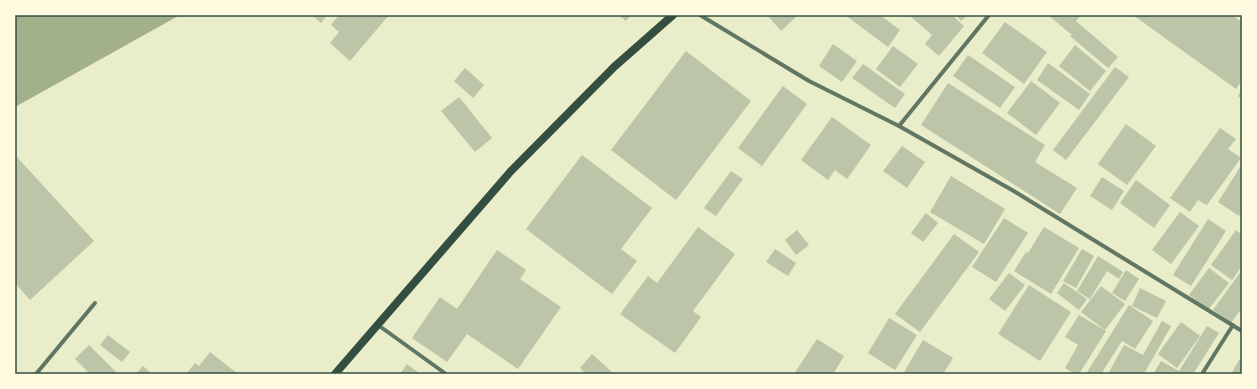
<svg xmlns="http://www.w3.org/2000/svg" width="1257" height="389" font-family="Manrope,sans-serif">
<rect width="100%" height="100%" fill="#e9edc9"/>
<polygon fill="#a3b18a" points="15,15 180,15 15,107"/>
<g fill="#bcc5a7">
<polygon points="312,15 327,15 321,23"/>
<polygon points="339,15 389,15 350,61 330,43 339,32 331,25"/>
<polygon points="619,15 631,15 626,21"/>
<polygon points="767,15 798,15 781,31"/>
<polygon points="845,15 880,15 900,30 888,47"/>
<polygon points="911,15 952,15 964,26 939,56 925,44 932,35 910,16"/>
<polygon points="956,15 968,15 961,21"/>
<polygon points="1048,15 1081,15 1076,21 1118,57 1108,68 1070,36 1072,35"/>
<polygon points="1133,15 1232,15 1242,22 1242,80 1236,89"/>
<polygon points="1005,22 1047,52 1024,84 982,53"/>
<polygon points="833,44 857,61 842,82 819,66"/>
<polygon points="1075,45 1106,71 1090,91 1059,66"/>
<polygon points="893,46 918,64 900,87 876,69"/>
<polygon points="686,51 751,101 676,200 611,150"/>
<polygon points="968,55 1015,87 1000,108 953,76"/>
<polygon points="1048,63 1090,94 1079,110 1037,80"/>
<polygon points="863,64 905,94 895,108 852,78"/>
<polygon points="1115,67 1129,77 1066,160 1053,150"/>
<polygon points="465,68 484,85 473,98 454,81"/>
<polygon points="1031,81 1060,103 1036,135 1007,113"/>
<polygon points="948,83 1045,145 1035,162 1077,188 1060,214 921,125"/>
<polygon points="783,86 807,104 762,166 738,148"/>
<polygon points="1242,90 1242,99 1238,96"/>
<polygon points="459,97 492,138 475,152 441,111"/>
<polygon points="832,117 871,145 847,179 835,170 828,180 801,160"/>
<polygon points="1126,124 1156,146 1127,185 1098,164"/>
<polygon points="1220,128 1236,139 1228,149 1241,158 1207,205 1198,200 1190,212 1170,198"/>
<polygon points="902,146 925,162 907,188 883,171"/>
<polygon points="15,155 94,241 30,300 15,283"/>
<polygon points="582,155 652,208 621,249 637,261 612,294 526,229"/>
<polygon points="1242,164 1242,212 1239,216 1218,202"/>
<polygon points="731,171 743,179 716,216 704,208"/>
<polygon points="951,176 1005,209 984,244 930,212"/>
<polygon points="1102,177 1124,191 1112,210 1090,196"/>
<polygon points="1136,180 1170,205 1154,228 1120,203"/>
<polygon points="1180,212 1199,226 1171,264 1152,250"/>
<polygon points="926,213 938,223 923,242 911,233"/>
<polygon points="1004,218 1028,233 996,282 972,267"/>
<polygon points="1208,219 1226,231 1191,286 1173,275"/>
<polygon points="698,227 735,254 693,311 701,317 675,353 620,314 648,276 657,283"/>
<polygon points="1044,227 1079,248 1051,294 1014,271 1026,252 1028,253"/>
<polygon points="797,230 809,245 796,255 785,240"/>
<polygon points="1236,230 1242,235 1242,266 1232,280 1211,265"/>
<polygon points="954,234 979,252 920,332 895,314"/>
<polygon points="775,249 796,263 788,276 766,262"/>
<polygon points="1082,249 1094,256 1076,288 1063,281"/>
<polygon points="497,250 526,270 520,279 561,307 518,369 467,334 447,362 412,338 440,297 457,309"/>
<polygon points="1098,256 1123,272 1119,279 1107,271 1090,299 1077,291"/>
<polygon points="1209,268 1229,283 1208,310 1189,295"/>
<polygon points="1126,270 1139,279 1125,301 1112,293"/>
<polygon points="1242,270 1242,308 1231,323 1213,310"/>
<polygon points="1009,273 1025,285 1005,311 989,299"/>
<polygon points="1064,283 1087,299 1079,310 1057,293"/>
<polygon points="1029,285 1071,312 1040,361 998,334"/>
<polygon points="1101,286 1125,304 1105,330 1081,312"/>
<polygon points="1140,288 1166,301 1157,318 1132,306"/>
<polygon points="1129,305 1153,321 1135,349 1122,341 1101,374 1086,374"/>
<polygon points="1079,315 1106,331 1079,374 1075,374 1065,368 1078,345 1065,337"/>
<polygon points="889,318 917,335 895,370 868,353"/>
<polygon points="1162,321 1171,326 1144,374 1108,374 1124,345 1143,355"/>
<polygon points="1181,322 1200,336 1177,368 1158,354"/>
<polygon points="1207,326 1219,333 1193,374 1153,374 1161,361 1179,371"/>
<polygon points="108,335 130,352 122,362 100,345"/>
<polygon points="817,339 844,356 833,374 794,374"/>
<polygon points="923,340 953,358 943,374 907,374 904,372"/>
<polygon points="89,345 118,374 90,374 75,359"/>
<polygon points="210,352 238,374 186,374 195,363 199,366"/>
<polygon points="592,354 614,374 586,374 580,368"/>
<polygon points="1242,355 1242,374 1231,374"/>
<polygon points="407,364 420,374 400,374"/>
<polygon points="143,366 152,374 136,374"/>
</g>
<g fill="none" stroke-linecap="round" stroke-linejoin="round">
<g stroke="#617663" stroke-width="4">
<polyline points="700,15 809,81 899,126 1012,190 1242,331"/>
<polyline points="899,126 989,15"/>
<polyline points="378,325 446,374"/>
<polyline points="36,374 95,303"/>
<polyline points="1202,374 1233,325"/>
</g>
<polyline stroke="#344e41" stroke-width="8" points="335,374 511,171 614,67 673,15"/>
</g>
<rect width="1257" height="389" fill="none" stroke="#fefae0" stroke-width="32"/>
<rect x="16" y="16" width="1225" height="357" fill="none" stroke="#344e41" stroke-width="1.5"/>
</svg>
